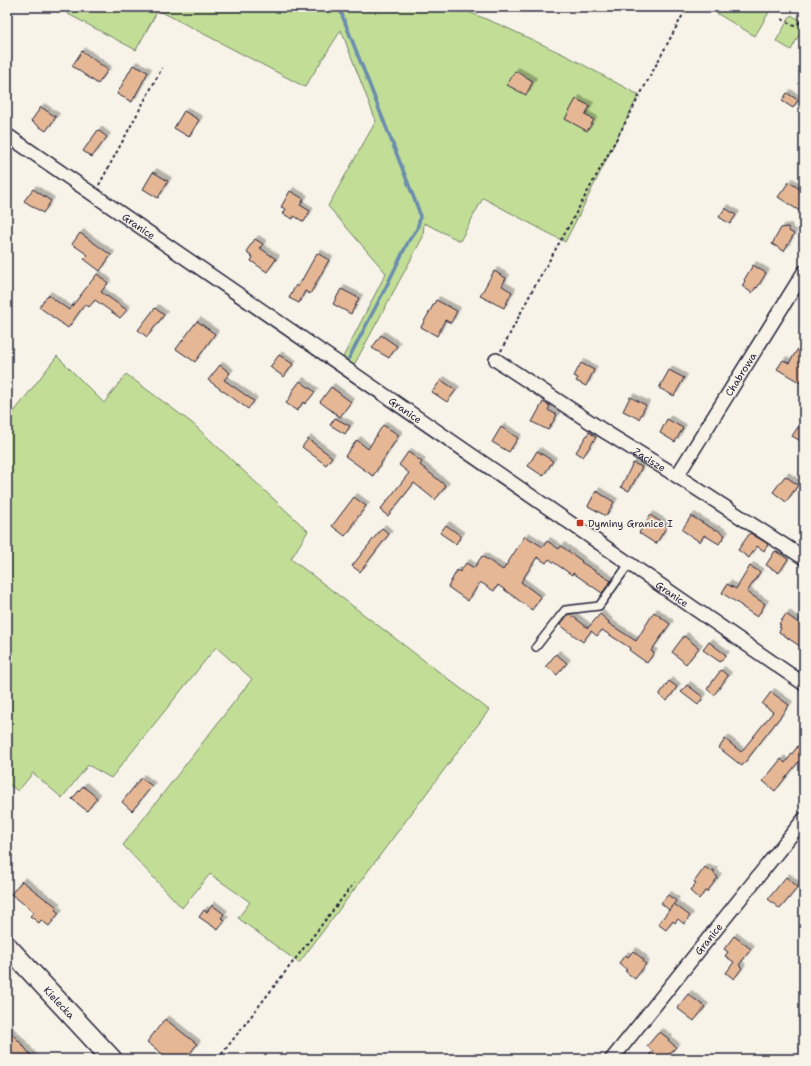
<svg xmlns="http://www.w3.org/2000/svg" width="811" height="1066" font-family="'Shantell Sans',sans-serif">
<defs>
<filter id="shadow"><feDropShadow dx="3.5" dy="-3.5" stdDeviation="0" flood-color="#0004"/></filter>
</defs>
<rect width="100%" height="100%" fill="#f7f3e8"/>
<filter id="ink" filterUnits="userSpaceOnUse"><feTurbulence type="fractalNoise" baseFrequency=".025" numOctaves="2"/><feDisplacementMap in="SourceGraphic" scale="8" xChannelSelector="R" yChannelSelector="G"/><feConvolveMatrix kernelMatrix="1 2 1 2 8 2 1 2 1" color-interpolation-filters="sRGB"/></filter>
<g filter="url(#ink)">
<g fill="#c2de96" stroke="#728068">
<polygon points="72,7 457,7 505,27 569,57 635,93 639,94 583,207 565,242 483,198 460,241 424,223 423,237 354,365 343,357 386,273 328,206 376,121 341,30 305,87 158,10 136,50 68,14"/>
<polygon points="706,7 772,7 755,36"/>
<polygon points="791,15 804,22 804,26 791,50 776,41"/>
<polygon points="57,356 104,403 126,374 192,423 308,531 291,559 489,710 299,963 238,918 250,902 210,874 182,908 123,845 252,679 216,647 111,778 88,765 62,798 33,773 18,791 7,783 7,421"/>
</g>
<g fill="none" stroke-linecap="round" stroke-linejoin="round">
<polyline stroke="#6a8dae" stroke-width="3.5" points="339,7 419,211 420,218 417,229 408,242 385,289 348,360"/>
</g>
<g fill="#e5b795" stroke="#22223b" filter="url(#shadow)">
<polygon points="82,51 108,70 98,84 72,66"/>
<polygon points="133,65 148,72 132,102 117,94"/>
<polygon points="515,71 533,81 526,95 507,85"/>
<polygon points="787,93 798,100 793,108 782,101"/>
<polygon points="576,99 590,106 585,115 594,120 587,131 565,119"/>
<polygon points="41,107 56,117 46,131 31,121"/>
<polygon points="184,111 199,120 189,137 174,128"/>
<polygon points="98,130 107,137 92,157 83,151"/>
<polygon points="153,172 168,181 158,198 143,189"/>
<polygon points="789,182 804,192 804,214 778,197"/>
<polygon points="33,189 51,201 43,213 24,201"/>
<polygon points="290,191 304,199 300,205 310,211 304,222 294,216 293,219 283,214 286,209 281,207"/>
<polygon points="725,208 736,215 730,224 719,217"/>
<polygon points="788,227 789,231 794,234 784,251 772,244 781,228"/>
<polygon points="80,233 111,255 100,271 84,259 88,255 72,244"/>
<polygon points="255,239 263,244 260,248 276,259 267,272 251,261 253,257 248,254 247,250"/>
<polygon points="317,253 329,260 310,294 305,291 299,303 289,298 296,285 298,287"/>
<polygon points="753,265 766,273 757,288 756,287 752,293 742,286 745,281 744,280"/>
<polygon points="494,271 506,278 502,286 512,292 504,308 480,296"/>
<polygon points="97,274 108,283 101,292 127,310 120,318 95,300 89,307 85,304 68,328 39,307 48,295 69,310"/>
<polygon points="341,289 359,298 351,314 333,304"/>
<polygon points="436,300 457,311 451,323 445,320 437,336 421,327"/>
<polygon points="155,308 164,315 147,337 138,330"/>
<polygon points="197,321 215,334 195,362 176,349"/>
<polygon points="381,335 397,346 389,358 372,348"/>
<polygon points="804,339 804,385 777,369 783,360 789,363"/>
<polygon points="279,355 293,364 284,377 270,367"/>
<polygon points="581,363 594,370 586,386 576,381 578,378 574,376"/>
<polygon points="220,365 230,373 224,380 254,401 248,409 208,380"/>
<polygon points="669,370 684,378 674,396 659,388"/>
<polygon points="441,380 456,390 447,402 432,392"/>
<polygon points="300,381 315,392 305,404 303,402 297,411 286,403 292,394 291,393"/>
<polygon points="331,387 351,402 340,417 320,402"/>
<polygon points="630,397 646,405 639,419 623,411"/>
<polygon points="543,402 550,406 548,410 557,415 548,430 532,422"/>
<polygon points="335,418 350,426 345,434 330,425"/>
<polygon points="667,419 683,428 675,442 660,433"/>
<polygon points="383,425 399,435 373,476 345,456 357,440 368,449"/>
<polygon points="501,427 518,438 509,452 492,442"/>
<polygon points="798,427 804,431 804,443 792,436"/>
<polygon points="589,432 596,437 583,457 576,452"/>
<polygon points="308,439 332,457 326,465 302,447"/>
<polygon points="537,451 553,461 543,476 528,466"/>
<polygon points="408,452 422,462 420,465 446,486 435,500 414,483 388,516 380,510 409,473 399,465"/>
<polygon points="633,463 642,467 629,491 621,487"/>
<polygon points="785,476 798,485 786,502 773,492"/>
<polygon points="596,491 614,502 606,516 588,506"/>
<polygon points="354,497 366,506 352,525 353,526 345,536 332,526"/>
<polygon points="650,515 667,526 656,544 639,533"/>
<polygon points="691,516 715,530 716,529 725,535 719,544 704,535 700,542 682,530"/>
<polygon points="446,525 461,536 456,544 440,533"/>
<polygon points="382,528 389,534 360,572 352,566"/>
<polygon points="750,533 768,544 764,551 757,546 749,558 738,550"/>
<polygon points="525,536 543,547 547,541 559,549 561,546 582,561 581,562 611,581 602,593 573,573 572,575 549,559 546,563 537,557 521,582 541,597 532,610 498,585 494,591 480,582 468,601 448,587 457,570 460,572 466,563 474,568 482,556 503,570"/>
<polygon points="775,551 788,559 779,573 766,565"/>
<polygon points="750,566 760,572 747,592 765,604 757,617 742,607 742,606 722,593 727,584 736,589"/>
<polygon points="654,612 670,624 651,651 654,653 647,663 629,650 630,648 602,630 597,636 591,631 583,642 560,625 568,615 570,614 588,628 600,614 609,622 608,623 636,641"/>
<polygon points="786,614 804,627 804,649 779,632 781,628 779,627 781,625 779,624"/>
<polygon points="684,636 699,648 686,664 672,652"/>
<polygon points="709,642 726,655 720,662 703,650"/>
<polygon points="556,654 567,663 557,675 546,666"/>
<polygon points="721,670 728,676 714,695 707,689"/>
<polygon points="669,681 677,687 667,701 659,695"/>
<polygon points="687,685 703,697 698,705 681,692"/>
<polygon points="771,692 789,705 781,716 742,766 719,748 725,739 741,752 773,712 762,704"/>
<polygon points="804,738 804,762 800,760 775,791 763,781 781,759 785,763"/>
<polygon points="141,778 152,786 132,811 122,802"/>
<polygon points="83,786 97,798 87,811 72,799"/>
<polygon points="705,867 710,871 714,870 714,874 718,877 707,892 705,891 699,899 690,891 696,883 694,882"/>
<polygon points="786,877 798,887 780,909 768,899"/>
<polygon points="22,881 48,901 48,900 57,907 55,910 59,913 49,926 41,920 39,923 30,916 34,912 11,894"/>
<polygon points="668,895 676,901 669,910 661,903"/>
<polygon points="674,904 690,916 684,924 678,919 675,923 673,921 666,930 658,924"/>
<polygon points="212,905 224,914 221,918 225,920 218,930 199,917 204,910 207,912"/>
<polygon points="734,936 751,949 739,965 742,968 734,979 726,973 734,962 725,956 728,952 724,949"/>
<polygon points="633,951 644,960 643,962 646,964 635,979 625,971 627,970 619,963 625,955 628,957"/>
<polygon points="688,994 705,1007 694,1021 677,1008"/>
<polygon points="165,1019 197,1044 186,1059 169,1059 147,1042"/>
<polygon points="7,1029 20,1042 34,1059 7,1059"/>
<polygon points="660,1032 669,1039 668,1040 676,1047 665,1059 654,1059 649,1055 653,1051 647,1046 658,1033 659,1034"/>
</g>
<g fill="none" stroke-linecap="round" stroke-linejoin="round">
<defs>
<polyline id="lane" points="536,647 565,610 599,606 629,564"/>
<g id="street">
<path id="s1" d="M7 135C273 318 538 502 804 684"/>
<path id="s2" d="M496 360 607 433 677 476 804 558"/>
<path id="s3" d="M677 476 804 272"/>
<path id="s4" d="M612 1059 804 819"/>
</g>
<g id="secondary">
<path id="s5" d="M7 946 112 1059"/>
</g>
</defs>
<use href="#lane" stroke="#22223b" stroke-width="10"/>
<use href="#street" stroke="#22223b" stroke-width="16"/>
<use href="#secondary" stroke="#22223b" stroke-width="22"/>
<g stroke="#22223b" stroke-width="2" stroke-dasharray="3 3" stroke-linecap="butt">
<polyline points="782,19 794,26 804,19"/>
<polyline points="99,185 162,68"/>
<polyline points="501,351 533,289 570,224 624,125 687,7"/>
<polyline points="218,1059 354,883"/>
</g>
<use href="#lane" stroke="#f7f3e8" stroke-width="7"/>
<use href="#street" stroke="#f7f3e8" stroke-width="13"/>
<use href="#secondary" stroke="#f7f3e8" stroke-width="19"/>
</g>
</g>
<rect fill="#c8321e" stroke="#f7f3e8" stroke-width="1.5" x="576" y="519" width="8" height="8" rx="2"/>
<g text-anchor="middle" stroke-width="3.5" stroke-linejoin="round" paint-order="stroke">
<g font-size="10" fill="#22223b" stroke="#f7f3e8">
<text dy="4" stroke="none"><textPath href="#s1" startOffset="160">Granice</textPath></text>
<text dy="4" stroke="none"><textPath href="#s3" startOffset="120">Chabrowa</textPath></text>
<text dy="4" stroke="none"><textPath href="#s1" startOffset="484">Granice</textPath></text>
<text dy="4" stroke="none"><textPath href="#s2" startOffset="183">Zacisze</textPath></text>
<text dy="4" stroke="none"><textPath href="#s1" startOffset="808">Granice</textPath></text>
<text dy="4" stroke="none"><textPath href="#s4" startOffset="154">Granice</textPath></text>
<text dy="4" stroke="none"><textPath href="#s5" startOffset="77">Kielecka</textPath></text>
</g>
<g font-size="10" fill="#22223b" stroke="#f7f3e8" text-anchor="start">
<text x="588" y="527">Dyminy Granice I</text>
</g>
</g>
<rect width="811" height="1066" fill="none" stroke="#f7f3e8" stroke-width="24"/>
<rect x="12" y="12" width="787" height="1042" fill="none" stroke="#22223b" stroke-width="1.5" filter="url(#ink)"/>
</svg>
